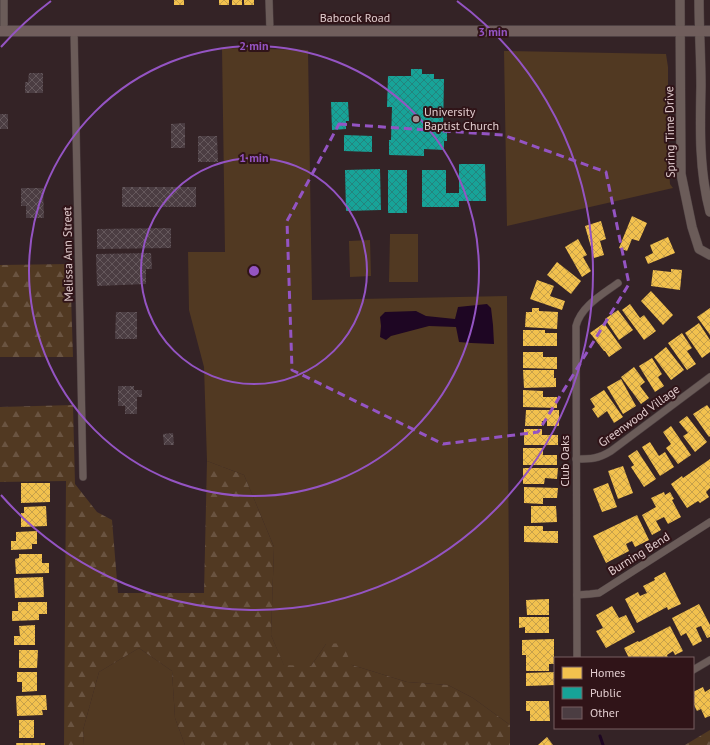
<svg xmlns="http://www.w3.org/2000/svg" width="710" height="745" font-family="'PT Sans',sans-serif">
<defs>
<pattern id="forest-firs" width="22" height="20" patternUnits="userSpaceOnUse"><rect width="22" height="20" fill="#513922"/><path d="M5 1l3.5 6h-7zM16 11l3.5 6h-7z" fill="#6a5441"/></pattern>
<pattern id="homes-cross-hatch" width="8" height="8" patternUnits="userSpaceOnUse"><rect width="8" height="8" fill="#f2c14e"/><path d="M0 0l8 8M0 8l8-8" fill="none" stroke="#c6a04a"/></pattern>
<pattern id="public-cross-hatch" width="8" height="8" patternUnits="userSpaceOnUse"><rect width="8" height="8" fill="#17a398"/><path d="M0 0l8 8M0 8l8-8" fill="none" stroke="#24847d"/></pattern>
<pattern id="building-cross-hatch" width="8" height="8" patternUnits="userSpaceOnUse"><rect width="8" height="8" fill="#4b3d42"/><path d="M0 0l8 8M0 8l8-8" fill="none" stroke="#65585c"/></pattern>
</defs>
<rect width="100%" height="100%" fill="#342326"/>
<g fill="#513922">
<polygon points="222,48 308,50 312,300 507,296 510,725 473,698 448,685 407,682 352,665 326,644 311,666 284,666 271,635 274,547 244,475 207,461 204,367 189,310 188,252 225,252"/>
<polygon points="504,51 666,54 668,67 668,152 670,184 673,188 507,226"/>
<polygon points="390,234 418,234 418,282 389,282"/>
<polygon points="370,240 371,276 350,277 349,241"/>
<polygon points="139,648 172,671 175,718 185,745 84,745 83,730 99,672"/>
</g>
<g fill="url(#forest-firs)">
<polygon points="70,264 73,357 0,357 0,265"/>
<polygon points="73,405 75,484 97,512 112,520 118,593 204,593 207,461 244,475 274,547 271,635 284,665 311,666 326,644 342,643 352,665 407,682 448,685 473,698 510,725 510,745 185,745 175,718 172,671 139,648 99,672 83,730 84,745 64,745 66,481 0,482 0,407"/>
<polygon points="710,730 710,745 685,745"/>
</g>
<polygon fill="#1e0623" points="487,304 491,308 493,325 494,344 471,343 459,342 456,327 429,326 391,336 386,340 380,337 381,326 380,317 385,312 416,311 426,316 455,319 458,307"/>
<g fill="url(#homes-cross-hatch)">
<rect x="174" y="0" width="10" height="5"/>
<rect x="219" y="0" width="10" height="5"/>
<rect x="232" y="0" width="10" height="5"/>
<rect x="244" y="0" width="10" height="5"/>
<polygon points="632,216 647,223 639,241 632,239 627,251 619,248"/>
<polygon points="601,221 606,239 600,241 604,255 594,258 585,226"/>
<polygon points="668,237 675,253 648,264 645,257 653,253 650,245"/>
<polygon points="578,239 587,255 583,257 591,271 582,277 565,247"/>
<polygon points="557,262 581,281 571,294 547,275"/>
<polygon points="671,269 682,270 680,290 651,286 653,270 671,272"/>
<polygon points="537,280 554,286 550,296 565,301 562,310 530,299"/>
<polygon points="651,291 673,315 663,325 641,301"/>
<polygon points="630,304 640,318 644,315 656,331 644,340 622,310"/>
<polygon points="532,308 539,308 539,311 558,312 557,329 525,327 526,312 532,312"/>
<polygon points="710,308 710,335 697,317"/>
<polygon points="618,310 633,330 619,340 605,319"/>
<polygon points="604,323 622,348 609,357 605,351 604,351 590,333"/>
<polygon points="699,323 710,340 710,352 702,358 685,333"/>
<polygon points="523,330 545,330 545,333 557,333 557,346 523,346"/>
<polygon points="682,333 692,348 687,351 696,364 687,370 668,343"/>
<polygon points="666,347 684,370 671,380 654,357"/>
<polygon points="523,352 543,352 543,357 557,357 557,369 523,368"/>
<polygon points="652,358 662,374 658,377 664,386 655,392 639,366"/>
<polygon points="634,367 645,382 640,386 649,398 641,404 621,377"/>
<polygon points="523,370 554,370 554,378 556,378 556,387 524,388"/>
<polygon points="621,379 636,406 623,414 607,387"/>
<polygon points="523,390 543,391 543,397 557,397 557,408 523,407"/>
<polygon points="604,390 623,417 614,423 607,411 598,418 592,409 595,407 590,399"/>
<polygon points="707,405 710,409 710,436 709,437 693,414"/>
<polygon points="526,410 559,410 559,426 547,426 547,421 542,421 542,426 525,426"/>
<polygon points="687,416 707,442 695,452 683,436 688,433 679,422"/>
<polygon points="671,426 691,455 678,464 666,448 671,444 663,432"/>
<polygon points="524,429 542,429 542,435 558,435 558,445 524,445"/>
<polygon points="650,442 659,456 665,452 674,467 660,476 642,447"/>
<polygon points="523,448 543,448 543,455 557,455 557,465 523,465"/>
<polygon points="637,450 656,479 644,487 631,467 634,465 628,456"/>
<polygon points="710,459 710,488 706,492 709,497 700,503 698,501 687,508 671,484 682,476 683,478"/>
<polygon points="623,466 633,493 618,499 608,471"/>
<polygon points="523,468 558,468 557,479 545,478 544,484 523,484"/>
<polygon points="21,483 50,483 50,502 21,503"/>
<polygon points="608,483 617,507 602,512 593,489"/>
<polygon points="524,487 558,488 557,498 543,498 543,504 524,503"/>
<polygon points="664,492 665,495 670,492 674,499 672,500 681,517 668,524 664,517 656,521 661,530 652,535 642,515 656,507 651,498"/>
<polygon points="46,506 47,526 21,527 21,513 24,513 24,507"/>
<polygon points="531,506 556,506 557,522 531,523"/>
<polygon points="637,515 649,540 635,547 632,541 626,544 629,551 606,563 593,536"/>
<polygon points="524,526 543,526 543,531 558,531 558,543 524,542"/>
<polygon points="37,531 37,544 32,544 32,549 11,550 11,541 16,541 16,532"/>
<polygon points="19,554 42,554 42,563 49,563 49,573 16,574 15,559 19,558"/>
<polygon points="665,572 681,604 668,610 667,607 637,623 625,599 638,592 640,596 647,593 643,586 655,580 654,578"/>
<polygon points="43,577 44,597 15,598 14,578"/>
<polygon points="549,599 549,615 527,615 526,600"/>
<polygon points="18,602 47,602 47,614 39,614 39,620 12,621 12,611 18,611"/>
<polygon points="699,604 710,625 710,637 707,638 701,626 696,628 702,641 693,646 686,633 681,636 672,618"/>
<polygon points="612,606 619,618 626,615 635,632 606,648 596,631 603,628 596,615"/>
<polygon points="519,617 549,617 549,633 525,633 525,627 519,628"/>
<polygon points="35,625 35,645 14,645 14,636 20,636 19,626"/>
<polygon points="670,626 683,651 675,655 673,651 667,655 668,658 629,658 624,648 638,641 639,642"/>
<polygon points="554,639 554,664 549,664 549,671 526,671 526,655 522,655 522,640"/>
<polygon points="19,650 38,650 37,668 19,668"/>
<polygon points="17,672 37,672 37,691 22,692 22,682 17,682"/>
<polygon points="555,672 555,685 526,686 526,673"/>
<polygon points="703,687 705,692 710,689 710,716 705,718 701,709 697,711 693,703 693,692"/>
<polygon points="46,695 47,710 42,710 43,715 17,716 16,696"/>
<polygon points="526,701 549,701 550,721 530,721 530,711 526,711"/>
<rect x="19" y="720" width="15" height="18"/>
<polygon points="547,737 553,745 538,745"/>
<rect x="16" y="743" width="29" height="2"/>
</g>
<g fill="url(#public-cross-hatch)">
<polygon points="411,69 422,69 422,74 434,74 434,79 444,79 443,132 447,132 447,141 444,141 444,150 424,149 424,156 389,155 389,140 391,140 392,107 387,107 388,76 411,76"/>
<polygon points="331,102 348,102 349,121 346,121 346,129 332,130"/>
<polygon points="344,135 372,136 372,152 344,151"/>
<polygon points="459,164 485,164 486,201 459,201 459,207 422,207 422,170 446,170 446,193 459,193"/>
<polygon points="380,169 381,210 346,211 345,170"/>
<rect x="388" y="170" width="19" height="43"/>
</g>
<g fill="none" stroke-linecap="round" stroke-linejoin="round">
<polyline stroke="#1e0623" stroke-width="3" points="600,736 603,745"/>
</g>
<g fill="url(#building-cross-hatch)">
<polygon points="29,73 43,73 43,93 25,93 25,82 28,82"/>
<rect x="0" y="114" width="8" height="15"/>
<polygon points="185,123 185,148 171,148 171,124"/>
<polygon points="198,136 217,136 218,162 198,162"/>
<rect x="122" y="187" width="74" height="20"/>
<polygon points="21,188 43,188 44,218 26,218 26,206 21,206"/>
<polygon points="171,228 171,248 97,249 97,229"/>
<polygon points="151,253 152,269 146,269 146,284 97,286 96,254"/>
<polygon points="116,312 137,312 137,339 115,339"/>
<polygon points="118,386 134,386 134,390 142,390 142,397 137,397 137,414 125,414 125,406 118,406"/>
<polygon points="173,433 174,445 164,445 163,434"/>
</g>
<g fill="none" stroke-linecap="round" stroke-linejoin="round">
<defs>
<g id="minor">
<polyline points="269,0 270,31"/>
<polyline points="74,30 83,477"/>
<polyline points="4,31 4,0"/>
<path d="M576 459C591 459 598 459 611 451L710 377"/>
<polyline points="577,595 590,594 599,593 710,522"/>
<path d="M577 658 576 326C581 306 603 294 618 283"/>
<polyline points="693,670 710,660"/>
</g>
<g id="tertiary">
<polyline points="680,0 681,174 692,227 699,249 710,255"/>
<path d="M699 0C699 29 701 58 701 86 700 128 699 171 710 212"/>
</g>
<polyline id="secondary" points="0,31 710,31"/>
</defs>
<use href="#minor" stroke="#4e4042" stroke-width="8"/>
<use href="#tertiary" stroke="#4e4042" stroke-width="10"/>
<use href="#secondary" stroke="#4e4042" stroke-width="12"/>
<use href="#minor" stroke="#6b5c59" stroke-width="7"/>
<use href="#tertiary" stroke="#6b5c59" stroke-width="9"/>
<use href="#secondary" stroke="#705e5c" stroke-width="10"/>
</g>
<path fill="none" stroke="#9454c3" stroke-width="3" stroke-dasharray="8 5" stroke-linejoin="round" d="M339 124 503 135 606 172 629 284 538 432 443 444 292 370 287 221Z"/>
<g fill="none" stroke="#9454c3" stroke-width="2">
<circle cx="254" cy="271" r="113"/>
<circle cx="254" cy="271" r="225"/>
<path d="M1 47A338 338 0 0 1 51 1M457 1A338 338 0 1 1 1 495"/>
</g>
<circle fill="#a49193" stroke="#301418" stroke-width="1.5" cx="416" cy="119" r="4"/>
<g text-anchor="middle" stroke-width="4" stroke-linejoin="round" paint-order="stroke">
<g font-size="12" fill="#e1ccce" stroke="#301418">
<text x="355" y="22">Babcock Road</text>
<text transform="translate(670 132) rotate(-91)" y="4">Spring Time Drive</text>
<text transform="translate(68 254) rotate(-91)" y="4">Melissa Ann Street</text>
<text transform="translate(639 416) rotate(-36)" y="4">Greenwood Village</text>
<text transform="translate(565 461) rotate(-90)" y="4">Club Oaks</text>
<text transform="translate(639 554) rotate(-32)" y="4">Burning Bend</text>
</g>
<g font-size="12" fill="#e1ccce" stroke="#301418" text-anchor="start">
<text x="424" y="116">University<tspan x="424" dy="14">Baptist Church</tspan></text>
</g>
</g>
<circle cx="254" cy="271" r="6" fill="#9454c3" stroke="#301418" stroke-width="2"/>
<g font-size="12" text-anchor="middle" font-weight="bold" fill="#9454c3" stroke="#301418" stroke-width="4" stroke-linejoin="round" paint-order="stroke">
<text x="493" y="36">3 min</text>
<text x="254" y="50">2 min</text>
<text x="254" y="162">1 min</text>
</g>
<rect x="554" y="657" width="140" height="72" fill="#301418" stroke="#775e61"/>
<rect x="562" y="667" width="20" height="12" fill="#f2c14e" stroke="#775e61"/>
<text x="590" y="677" font-size="12" fill="#e1ccce">Homes</text>
<rect x="562" y="687" width="20" height="12" fill="#17a398" stroke="#775e61"/>
<text x="590" y="697" font-size="12" fill="#e1ccce">Public</text>
<rect x="562" y="707" width="20" height="12" fill="#4b3d42" stroke="#775e61"/>
<text x="590" y="717" font-size="12" fill="#e1ccce">Other</text>
</svg>
